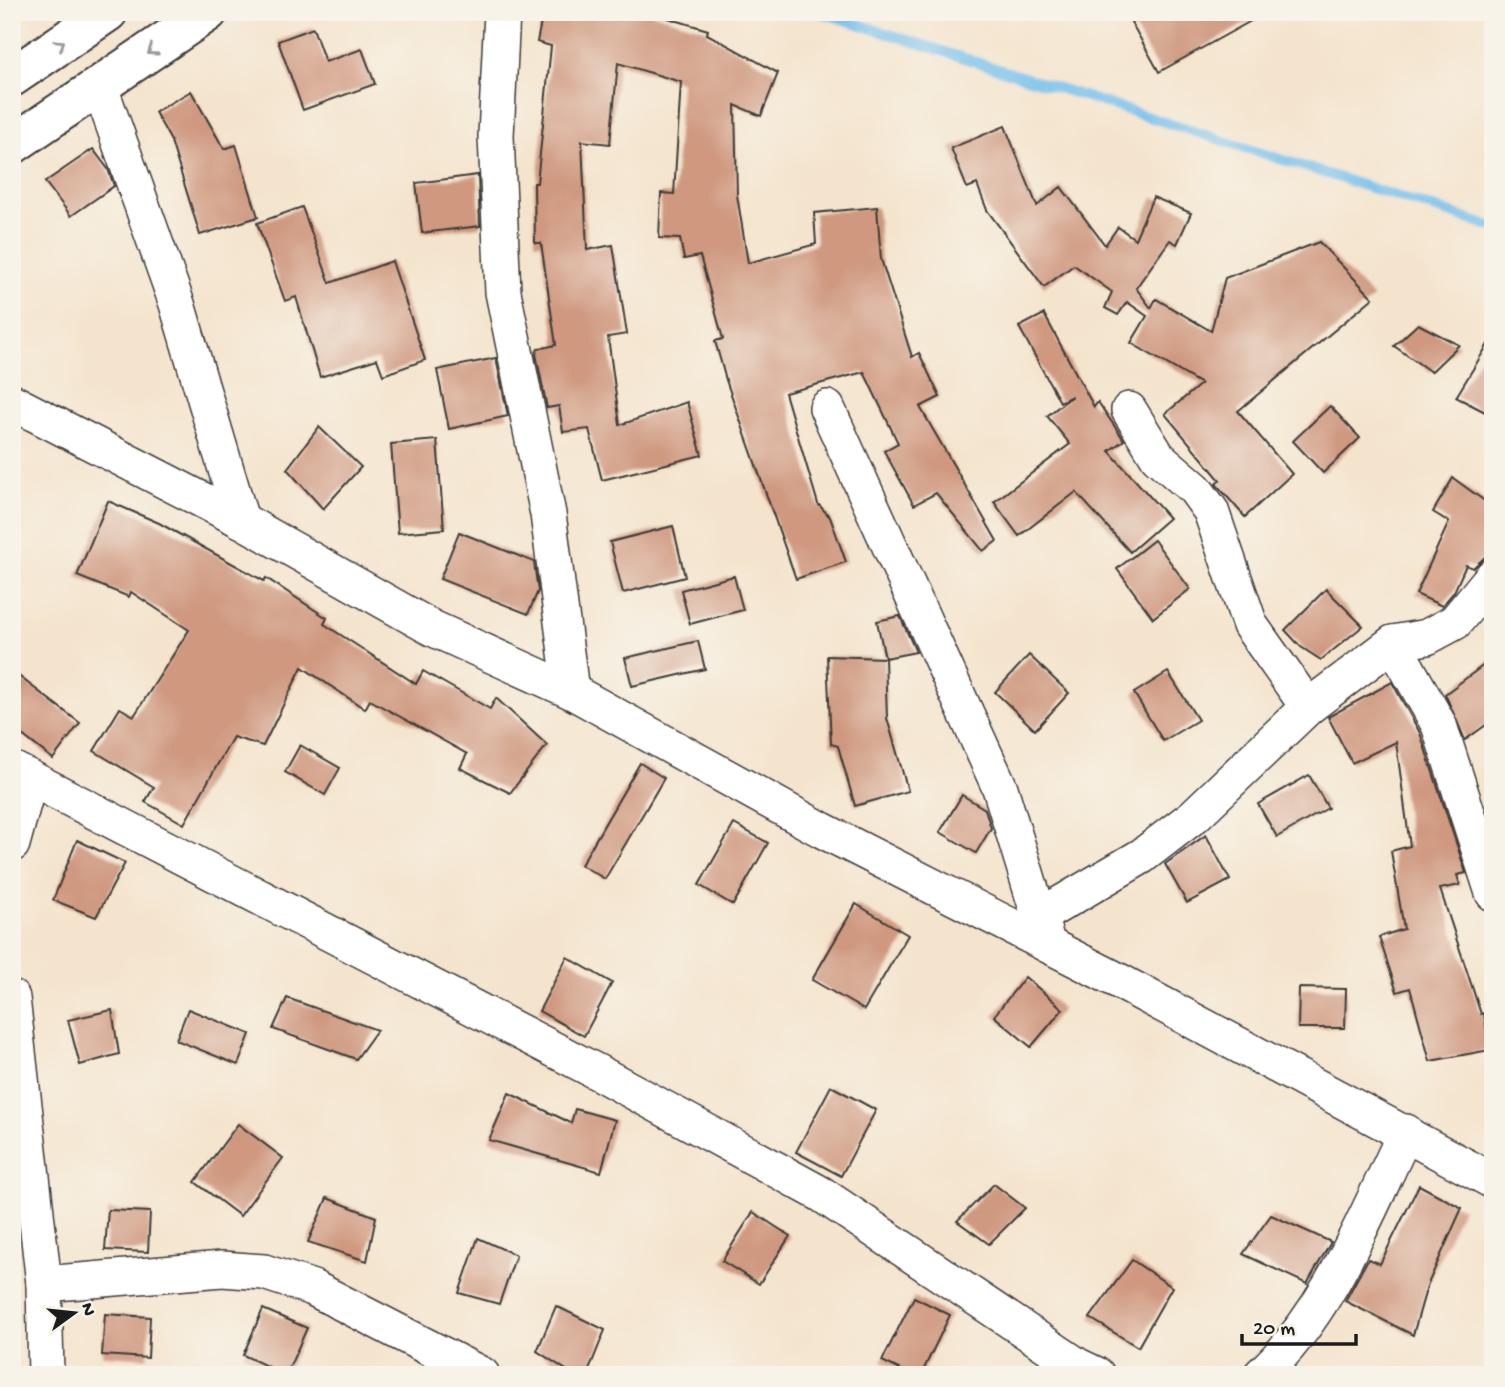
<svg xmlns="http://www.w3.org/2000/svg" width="1505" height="1387" font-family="'Gochi Hand',sans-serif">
<rect width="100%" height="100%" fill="#f7f3e8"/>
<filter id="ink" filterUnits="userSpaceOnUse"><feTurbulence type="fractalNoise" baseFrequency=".0143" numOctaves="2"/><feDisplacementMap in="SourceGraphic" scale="14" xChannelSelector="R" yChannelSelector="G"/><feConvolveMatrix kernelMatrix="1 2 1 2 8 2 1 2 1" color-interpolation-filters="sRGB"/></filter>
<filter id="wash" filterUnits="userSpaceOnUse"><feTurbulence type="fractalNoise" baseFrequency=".00686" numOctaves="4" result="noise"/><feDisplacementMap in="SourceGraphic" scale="28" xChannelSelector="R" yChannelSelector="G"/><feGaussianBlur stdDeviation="1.57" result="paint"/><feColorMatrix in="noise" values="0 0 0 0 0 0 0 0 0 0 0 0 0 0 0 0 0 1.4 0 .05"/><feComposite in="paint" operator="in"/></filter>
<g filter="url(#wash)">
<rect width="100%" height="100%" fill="#f4e4cd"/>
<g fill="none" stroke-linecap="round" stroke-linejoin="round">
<polyline stroke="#73bfed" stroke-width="10" points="820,12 1493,227"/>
</g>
<g id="blocks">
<g fill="#cf987f">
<polygon points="543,12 648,12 708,30 707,34 778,73 761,116 735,105 737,195 748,263 816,244 814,213 877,207 881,259 912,357 919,353 940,397 920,407 997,541 983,551 936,493 914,505 884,451 898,443 864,372 785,393 818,504 830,517 846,562 796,579 726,380 715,341 723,339 700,256 684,259 680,239 659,238 661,193 674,194 681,82 618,63 610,144 582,141 587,250 613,245 627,334 608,337 620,425 687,402 702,455 602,480 589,429 563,432 559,406 547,408 536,354 538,349 556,345 541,243 535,243 534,183 537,183 551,46 537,42"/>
<polygon points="1149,12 1267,12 1159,72 1131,22"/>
<polygon points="313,28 325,62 362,49 375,84 303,110 278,41"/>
<polygon points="191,91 224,149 236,145 258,217 200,235 171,141 155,112"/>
<polygon points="1005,126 1037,206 1061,187 1105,245 1118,227 1135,239 1153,197 1191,213 1177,244 1170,240 1136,288 1151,308 1156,299 1211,331 1225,278 1319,242 1373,298 1238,411 1292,474 1245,517 1216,484 1220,480 1165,414 1201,384 1131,343 1147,316 1127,302 1118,315 1105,308 1112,292 1074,265 1044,287 987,210 977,184 967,188 951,148"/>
<polygon points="93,149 108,169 114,186 71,216 45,182"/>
<polygon points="478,175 480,226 422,233 416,183"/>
<polygon points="302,207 330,283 392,261 425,360 383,375 377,359 320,377 296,297 285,301 257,223"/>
<polygon points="1044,314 1094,407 1098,402 1124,440 1109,451 1169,518 1130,552 1076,492 1019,536 994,502 1070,444 1047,416 1072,396 1060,402 1019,327"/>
<polygon points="1418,324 1459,345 1431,372 1394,346"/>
<polygon points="1493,336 1493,416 1456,397"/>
<polygon points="496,358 508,416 449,429 437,370"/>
<polygon points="1330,406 1360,438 1323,473 1293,441"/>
<polygon points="319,427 361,467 323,509 287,469"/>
<polygon points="437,440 444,529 398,533 391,444"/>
<polygon points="1453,478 1493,507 1493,556 1485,557 1473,568 1466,565 1454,592 1442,606 1416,594 1449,522 1433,512"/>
<polygon points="108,501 159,523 264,581 266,578 327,618 324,624 416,684 423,671 490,709 496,698 547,745 510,793 460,768 467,754 370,700 365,709 302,667 263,746 233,737 184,824 145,802 154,787 94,751 120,708 134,716 189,630 131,592 129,597 77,576"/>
<polygon points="673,526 685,577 623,593 610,542"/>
<polygon points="459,532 534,562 538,591 528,614 440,579"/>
<polygon points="1154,540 1190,589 1153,618 1117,569"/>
<polygon points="734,576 743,610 690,624 681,590"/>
<polygon points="1326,589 1363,626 1321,660 1301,647 1285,630"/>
<polygon points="900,616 916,652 885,658 877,621"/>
<polygon points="698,641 705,669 632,686 625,658"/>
<polygon points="1029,655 1069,693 1035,730 995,692"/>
<polygon points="827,656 885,658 887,718 908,791 855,806 838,746 831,744"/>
<polygon points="1493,658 1493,720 1465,740 1445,694"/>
<polygon points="12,671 80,723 53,759 12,727"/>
<polygon points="1168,672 1198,720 1163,741 1134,693"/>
<polygon points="1392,682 1420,733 1466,873 1457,875 1460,885 1440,889 1481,1014 1484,1013 1490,1050 1430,1061 1410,988 1397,992 1379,937 1404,929 1391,851 1410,846 1396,742 1352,763 1328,717"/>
<polygon points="300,745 340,768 325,795 285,772"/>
<polygon points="640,763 664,778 605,879 581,865"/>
<polygon points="1309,775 1328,808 1277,837 1258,804"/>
<polygon points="962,795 985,809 991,828 976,853 940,832"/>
<polygon points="734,824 768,843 733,905 699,885"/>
<polygon points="1206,835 1230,880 1187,903 1165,864"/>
<polygon points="77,840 125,863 96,917 53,900"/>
<polygon points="856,904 908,935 864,1010 812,980"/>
<polygon points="567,957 612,983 584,1036 539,1011"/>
<polygon points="1025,977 1063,1009 1031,1047 994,1016"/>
<polygon points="1299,988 1346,989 1345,1028 1298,1028"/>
<polygon points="287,998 377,1030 356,1059 273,1029"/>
<polygon points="188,1009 250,1034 238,1065 176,1040"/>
<polygon points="112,1010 119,1054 80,1065 68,1020"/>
<polygon points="831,1086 876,1110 841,1176 796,1152"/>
<polygon points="509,1093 571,1123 575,1109 615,1120 601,1172 489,1140"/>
<polygon points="238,1124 283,1158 240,1216 195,1182"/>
<polygon points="994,1184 1025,1208 989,1244 957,1221"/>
<polygon points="1419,1185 1462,1208 1427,1286 1413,1335 1345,1301 1368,1259 1380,1264"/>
<polygon points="327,1198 376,1217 367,1261 308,1242"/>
<polygon points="108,1210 150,1212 148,1252 105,1250"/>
<polygon points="753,1212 790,1236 759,1284 722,1261"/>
<polygon points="1271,1215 1331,1242 1307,1284 1243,1254"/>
<polygon points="478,1238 516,1255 499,1304 459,1293"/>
<polygon points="1132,1260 1172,1287 1138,1347 1090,1318"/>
<polygon points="914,1297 950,1315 921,1375 911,1375 882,1361"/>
<polygon points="556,1306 605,1330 587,1375 574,1375 537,1351"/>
<polygon points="263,1309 307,1328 286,1375 243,1355"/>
<polygon points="105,1314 150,1317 148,1358 102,1355"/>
</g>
</g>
</g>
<g filter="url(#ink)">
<use href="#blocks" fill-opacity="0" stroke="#3c3a37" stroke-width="2"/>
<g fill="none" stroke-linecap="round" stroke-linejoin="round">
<defs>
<g id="minor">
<polyline points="502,12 496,136 503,292 548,514 571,691"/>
<polyline points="100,87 177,304 241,520"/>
<polyline points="12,402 241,520 432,628 571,691 822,830 1117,980 1493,1181"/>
<polyline points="827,408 1000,788 1048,945"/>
<polyline points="1129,410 1158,457 1195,489 1211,511 1250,625 1308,707"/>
<polyline points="1393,643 1439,725 1493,893"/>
<polyline points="12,769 30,778 12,844"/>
<polyline points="30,778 601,1074 821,1194 1078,1366 1097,1375"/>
<polyline points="1040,916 1142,856 1194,816 1308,707 1393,643 1427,637 1455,622 1493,576"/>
<polyline points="12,998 44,1284 46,1375"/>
<polyline points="44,1284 222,1269 264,1272 313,1288 482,1375"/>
<path d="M1261 1375C1330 1311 1365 1216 1406 1132"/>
</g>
<g id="tertiary">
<polyline points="12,77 108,12"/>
<polyline points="12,145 208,12"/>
</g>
</defs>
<use href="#minor" stroke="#3c3a37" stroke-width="38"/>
<use href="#tertiary" stroke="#3c3a37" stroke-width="42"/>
<use href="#minor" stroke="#fff" stroke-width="35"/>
<use href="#tertiary" stroke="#fff" stroke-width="38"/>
</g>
<defs><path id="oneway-chevron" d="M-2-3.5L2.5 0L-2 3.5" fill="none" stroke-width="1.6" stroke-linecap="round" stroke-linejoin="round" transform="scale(1.75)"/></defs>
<g stroke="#999">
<use href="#oneway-chevron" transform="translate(60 44) rotate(-34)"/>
<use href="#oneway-chevron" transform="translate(152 51) rotate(145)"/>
</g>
</g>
<rect width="1505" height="1387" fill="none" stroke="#f7f3e8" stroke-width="42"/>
<g transform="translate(74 1313) rotate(75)" stroke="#f7f3e8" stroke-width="5" paint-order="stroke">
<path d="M0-5L12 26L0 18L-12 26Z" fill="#1c1c1c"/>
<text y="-10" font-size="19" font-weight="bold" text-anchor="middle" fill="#1c1c1c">N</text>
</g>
<path d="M1242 1334v10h114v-10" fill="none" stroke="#1c1c1c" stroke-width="3.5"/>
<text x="1253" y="1334" font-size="21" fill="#1c1c1c" stroke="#f7f3e8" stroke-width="5" paint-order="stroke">20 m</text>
</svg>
